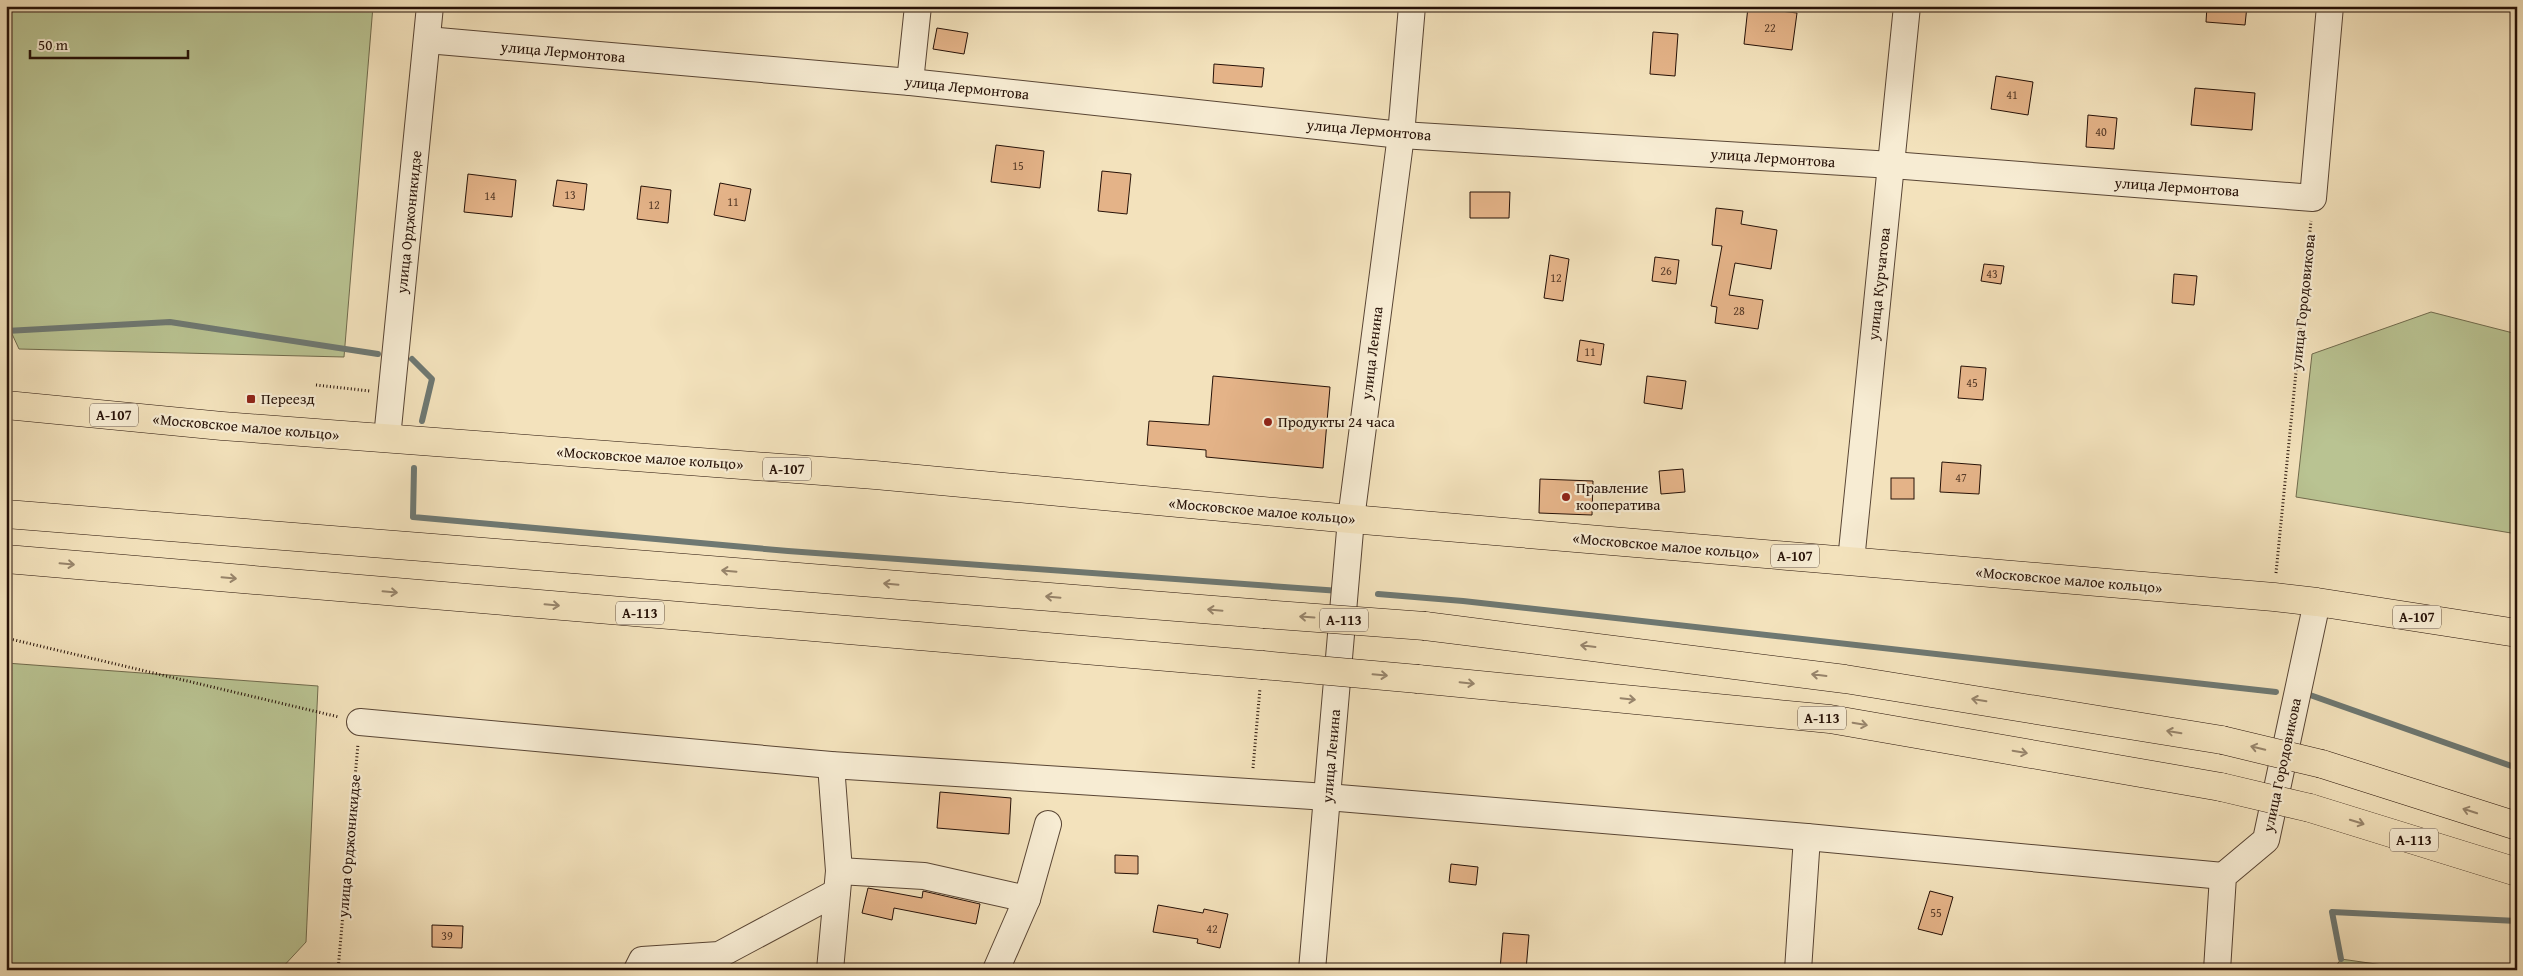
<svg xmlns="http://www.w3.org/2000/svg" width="2523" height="976" font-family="'Gentium Book Plus',serif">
<rect width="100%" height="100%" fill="#f3e2bc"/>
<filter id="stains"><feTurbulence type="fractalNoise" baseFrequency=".004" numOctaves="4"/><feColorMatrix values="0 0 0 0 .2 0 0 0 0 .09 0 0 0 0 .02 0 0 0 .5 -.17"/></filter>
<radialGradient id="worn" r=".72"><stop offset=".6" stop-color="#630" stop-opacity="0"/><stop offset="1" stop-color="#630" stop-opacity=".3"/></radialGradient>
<g fill="#b9c392" stroke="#706a4c">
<polygon points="6,6 373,6 344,357 19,349 6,321"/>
<polygon points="2431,312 2517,334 2517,534 2296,497 2312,354"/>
<polygon points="6,663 318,686 306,942 280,970 6,970"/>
<polygon points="2341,959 2418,970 2333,970"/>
</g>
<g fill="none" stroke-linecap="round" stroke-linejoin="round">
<g stroke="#6e7872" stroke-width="6">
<polyline points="6,331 170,322 378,354"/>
<polyline points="412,359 432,379 422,421"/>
<polyline points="414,468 413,517 788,551 1340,591"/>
<polyline points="1378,594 1463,601 2276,692"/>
<polyline points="2310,695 2517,768"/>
<polyline points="2341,959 2332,912 2517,921"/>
</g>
</g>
<g fill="#e4b388" stroke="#261107">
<polygon points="2207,6 2247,6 2245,25 2206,22"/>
<polygon points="1748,7 1797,13 1792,50 1744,44"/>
<polygon points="937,28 968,33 964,54 933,49"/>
<polygon points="1653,32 1678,34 1675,76 1650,74"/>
<polygon points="1214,64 1264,68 1262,87 1213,83"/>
<polygon points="1996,76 2033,82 2028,115 1991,109"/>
<polygon points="2195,88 2255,93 2252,130 2191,125"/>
<polygon points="2088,115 2117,118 2114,149 2086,147"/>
<polygon points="996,145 1044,151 1040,188 991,182"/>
<polygon points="1102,171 1131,174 1127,214 1098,211"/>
<polygon points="468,174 516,180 512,217 464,212"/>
<polygon points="557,180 587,184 584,210 553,206"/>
<polygon points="720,183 751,189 745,221 714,215"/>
<polygon points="641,186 671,190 668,223 637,219"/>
<polygon points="1470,192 1510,192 1509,218 1470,218"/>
<polygon points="1716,208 1743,211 1741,224 1777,230 1771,269 1735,263 1729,295 1763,300 1758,329 1715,323 1717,307 1711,306 1722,246 1712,245"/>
<polygon points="1550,255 1569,259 1563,301 1544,298"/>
<polygon points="1655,257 1679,260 1676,284 1652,281"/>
<polygon points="1984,264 2004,266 2001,284 1981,281"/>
<polygon points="2174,274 2197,276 2194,305 2172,303"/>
<polygon points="1580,340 1604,344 1601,365 1577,361"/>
<polygon points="1961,366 1986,368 1983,400 1958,398"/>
<polygon points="1213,376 1330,387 1323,468 1206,457 1206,450 1147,445 1149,421 1209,425"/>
<polygon points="1647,376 1686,381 1682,409 1644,403"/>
<polygon points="1942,462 1981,465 1979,494 1940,492"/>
<polygon points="1683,469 1685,492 1661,494 1659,471"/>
<rect x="1891" y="478" width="23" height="21"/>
<polygon points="1540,479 1593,481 1592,515 1539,513"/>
<polygon points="940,792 1011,798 1009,834 937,828"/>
<polygon points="1115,855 1138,856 1138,874 1115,873"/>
<polygon points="1451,864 1478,867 1476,885 1449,882"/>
<polygon points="868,888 922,898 923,891 980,904 976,924 894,908 892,920 862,913"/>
<polygon points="1930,891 1953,897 1942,935 1918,929"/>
<polygon points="1158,905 1203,913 1204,909 1228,914 1220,948 1197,943 1198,939 1153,932"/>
<polygon points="432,925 463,926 462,948 432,947"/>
<polygon points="1503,933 1529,935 1526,970 1500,970"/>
</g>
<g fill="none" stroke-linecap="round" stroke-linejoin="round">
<defs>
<g id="minor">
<polyline points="427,40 910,82 1401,135 1892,165 2313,198 2330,6"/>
<polyline points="910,82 918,6"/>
<polyline points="387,438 430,6"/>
<polyline points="1851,561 1907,6"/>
<polyline points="360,722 831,765 1327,797 1807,837 2223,876"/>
<polyline points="839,871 924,876 1027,899 996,970"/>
<polyline points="1027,899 1048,824"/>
<polyline points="637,970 642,960 719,955 837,892"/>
<polyline points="830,970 839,871 831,765"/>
<polyline points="1312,970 1351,519 1401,135 1412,6"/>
<polyline points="1798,970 1807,837"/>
<polyline points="2217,970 2223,876 2266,840 2317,602"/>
</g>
<g id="highway">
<polyline points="6,405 222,426 875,475 1351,519 2274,597 2317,602 2517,633"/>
<polyline points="6,514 1264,614"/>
<polyline points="6,559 1262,665"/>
<polyline points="1425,626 1845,679 2222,740"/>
<polyline points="1418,679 1830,719 2221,787"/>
<polyline points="2322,764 2517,826"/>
<polyline points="2310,808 2517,872"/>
</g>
</defs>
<use href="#minor" stroke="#594534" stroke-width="28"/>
<use href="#highway" stroke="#261107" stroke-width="29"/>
<g stroke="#261107" stroke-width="3" stroke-dasharray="1 2.5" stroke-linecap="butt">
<polyline points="316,385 370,391"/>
<polyline points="2276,573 2311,221"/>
<polyline points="6,638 339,717"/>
<polyline points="1253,768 1260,688"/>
<polyline points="338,970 358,744"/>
</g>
<use href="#minor" stroke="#f7ecd3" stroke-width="26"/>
<use href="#highway" stroke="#f3e2bc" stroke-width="28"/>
<defs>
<g id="highway-bridge">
<polyline points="1264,614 1425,626"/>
<polyline points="1262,665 1418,679"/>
<polyline points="2222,740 2322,764"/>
<polyline points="2221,787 2310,808"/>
</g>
</defs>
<use href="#highway-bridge" stroke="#261107" stroke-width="29" stroke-linecap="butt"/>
<use href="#highway-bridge" stroke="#f3e2bc" stroke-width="28"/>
</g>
<defs><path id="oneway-shaft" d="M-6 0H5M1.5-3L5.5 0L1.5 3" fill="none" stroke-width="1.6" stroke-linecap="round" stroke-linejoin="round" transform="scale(1.25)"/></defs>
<g stroke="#97846b">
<use href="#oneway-shaft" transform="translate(67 564) rotate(5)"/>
<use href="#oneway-shaft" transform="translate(729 571) rotate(-175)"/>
<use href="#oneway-shaft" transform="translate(229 578) rotate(5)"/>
<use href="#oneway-shaft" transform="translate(891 584) rotate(-175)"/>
<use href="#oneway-shaft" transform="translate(390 592) rotate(5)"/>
<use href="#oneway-shaft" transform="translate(1053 597) rotate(-175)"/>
<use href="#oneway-shaft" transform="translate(552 605) rotate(5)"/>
<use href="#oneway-shaft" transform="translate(1215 610) rotate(-175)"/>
<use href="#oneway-shaft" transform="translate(1307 617) rotate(-176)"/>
<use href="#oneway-shaft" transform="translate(1588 646) rotate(-173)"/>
<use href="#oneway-shaft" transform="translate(1380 675) rotate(5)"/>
<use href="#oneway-shaft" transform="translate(1819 675) rotate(-173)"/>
<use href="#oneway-shaft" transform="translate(1467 683) rotate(6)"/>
<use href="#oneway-shaft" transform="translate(1628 699) rotate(6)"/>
<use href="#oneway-shaft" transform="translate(1979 700) rotate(-171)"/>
<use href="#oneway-shaft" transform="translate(1860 724) rotate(10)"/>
<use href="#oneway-shaft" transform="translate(2174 732) rotate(-171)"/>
<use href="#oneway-shaft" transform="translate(2258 748) rotate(-166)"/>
<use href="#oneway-shaft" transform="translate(2020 752) rotate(10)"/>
<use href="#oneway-shaft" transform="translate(2470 811) rotate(-162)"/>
<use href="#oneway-shaft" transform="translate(2357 822) rotate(17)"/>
</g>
<g fill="#8f2418" stroke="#f7ecd3" stroke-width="2">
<rect x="246" y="394" width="10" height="10" rx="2.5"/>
<circle cx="1268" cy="422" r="5"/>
<circle cx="1566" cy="497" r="5"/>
</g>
<g text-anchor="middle" stroke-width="4.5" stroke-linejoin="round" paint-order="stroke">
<g font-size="12" fill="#563a27">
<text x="1770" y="32">22</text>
<text x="2012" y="99">41</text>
<text x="2101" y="136">40</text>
<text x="1018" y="170">15</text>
<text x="570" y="199">13</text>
<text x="490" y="200">14</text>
<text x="733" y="206">11</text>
<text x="654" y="209">12</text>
<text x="1666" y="275">26</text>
<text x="1992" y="278">43</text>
<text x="1556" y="282">12</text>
<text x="1739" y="315">28</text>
<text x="1590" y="356">11</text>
<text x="1972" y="387">45</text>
<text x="1961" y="482">47</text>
<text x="1936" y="917">55</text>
<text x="1212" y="933">42</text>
<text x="447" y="940">39</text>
</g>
<g fill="#f7ecd3" stroke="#655344" stroke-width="1">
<rect x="90" y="403.5" width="48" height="23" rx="4"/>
<rect x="763" y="457.5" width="48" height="23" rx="4"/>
<rect x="1771" y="544.5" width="48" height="23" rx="4"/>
<rect x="616" y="601.5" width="48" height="23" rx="4"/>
<rect x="2393" y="605.5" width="48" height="23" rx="4"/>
<rect x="1320" y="608.5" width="48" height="23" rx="4"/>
<rect x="1798" y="706.5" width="48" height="23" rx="4"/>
<rect x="2390" y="828.5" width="48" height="23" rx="4"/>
</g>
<g font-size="14" font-weight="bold" fill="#261107">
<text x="114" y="420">А-107</text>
<text x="787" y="474">А-107</text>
<text x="1795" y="561">А-107</text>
<text x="640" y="618">А-113</text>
<text x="2417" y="622">А-107</text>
<text x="1344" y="625">А-113</text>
<text x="1822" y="723">А-113</text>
<text x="2414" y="845">А-113</text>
</g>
<g font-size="15" fill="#261107" stroke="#f7ecd3">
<text transform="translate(563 52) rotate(5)" y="5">улица Лермонтова</text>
<text transform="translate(967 88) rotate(6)" y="5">улица Лермонтова</text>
<text transform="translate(1369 130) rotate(5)" y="5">улица Лермонтова</text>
<text transform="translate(1773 158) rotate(4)" y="5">улица Лермонтова</text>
<text transform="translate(2177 187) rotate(4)" y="5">улица Лермонтова</text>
<text transform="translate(409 222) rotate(-84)" y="5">улица Орджоникидзе</text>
<text transform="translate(1879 284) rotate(-84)" y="5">улица Курчатова</text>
<text transform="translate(2303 302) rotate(-84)" y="5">улица Городовикова</text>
<text transform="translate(1372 353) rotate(-83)" y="5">улица Ленина</text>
<text transform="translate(246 427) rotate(5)" y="5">«Московское малое кольцо»</text>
<text transform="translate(650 458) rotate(4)" y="5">«Московское малое кольцо»</text>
<text transform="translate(1262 511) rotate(5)" y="5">«Московское малое кольцо»</text>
<text transform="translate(1666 546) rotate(5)" y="5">«Московское малое кольцо»</text>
<text transform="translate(2069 580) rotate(5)" y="5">«Московское малое кольцо»</text>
<text transform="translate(1331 756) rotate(-85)" y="5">улица Ленина</text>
<text transform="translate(2282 765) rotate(-78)" y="5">улица Городовикова</text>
<text transform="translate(349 846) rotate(-85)" y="5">улица Орджоникидзе</text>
</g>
<g font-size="15" fill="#261107" stroke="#f7ecd3" text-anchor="start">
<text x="261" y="404">Переезд</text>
<text x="1278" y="427">Продукты 24 часа</text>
<text x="1576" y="493">Правление<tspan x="1576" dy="17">кооператива</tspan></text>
</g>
</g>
<rect width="2523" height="976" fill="none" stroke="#f3e2bc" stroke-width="25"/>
<rect x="8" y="8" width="2508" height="961" fill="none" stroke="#261107" stroke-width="2.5"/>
<rect x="12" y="12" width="2498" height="951" fill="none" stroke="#261107"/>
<path d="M30 50v8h158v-8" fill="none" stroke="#261107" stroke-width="2.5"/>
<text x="38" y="50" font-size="15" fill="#261107" stroke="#f7ecd3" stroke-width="4" paint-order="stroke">50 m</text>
<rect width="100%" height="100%" filter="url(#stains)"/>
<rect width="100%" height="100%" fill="url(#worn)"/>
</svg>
